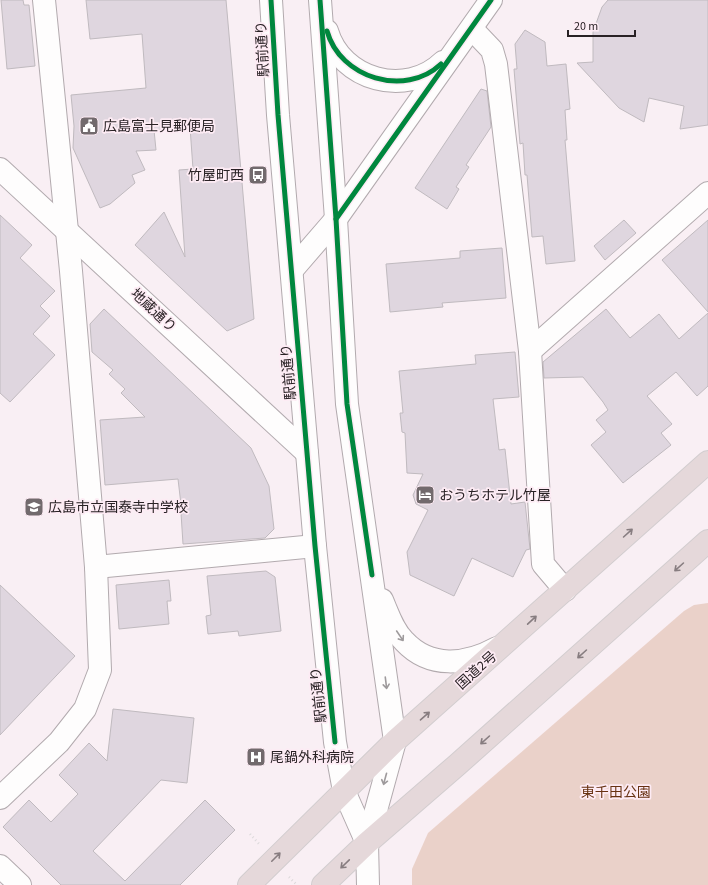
<svg xmlns="http://www.w3.org/2000/svg" width="708" height="885" font-family="'Source Sans 3','Noto Sans JP',sans-serif">
<rect width="100%" height="100%" fill="#f9eff4"/>
<polygon fill="#ead1c9" points="708,603 708,885 412,885 412,869 428,833 684,611 694,605"/>
<g fill="#dfd6df" stroke="#c0babf">
<polygon points="1,0 23,0 24,5 29,5 35,66 7,69"/>
<polygon points="86,0 226,0 254,319 227,331 135,245 164,212 185,257 179,170 193,169 190,127 154,130 156,150 136,151 145,170 132,175 135,183 110,204 100,208 73,148 74,126 71,95 146,88 142,34 90,39"/>
<polygon points="608,0 708,0 708,125 680,129 684,106 649,98 644,122 619,108 577,63 593,62 593,32 602,7"/>
<polygon points="525,30 545,42 547,66 566,64 570,109 565,110 567,140 565,140 575,261 546,264 543,236 532,237 527,175 525,175 523,143 520,144 514,69 517,69 515,44"/>
<polygon points="481,89 487,91 491,127 466,165 469,167 456,187 459,189 447,209 415,188"/>
<polygon points="0,215 32,245 20,258 55,291 40,306 50,316 33,334 55,355 10,402 0,393"/>
<polygon points="624,220 636,233 605,260 594,246"/>
<polygon points="708,220 708,312 662,260"/>
<polygon points="502,248 506,298 442,303 443,307 390,312 386,264 460,258 460,251"/>
<polygon points="104,309 251,448 269,486 274,529 265,538 183,544 181,513 182,513 178,479 105,485 100,420 145,417 121,393 125,389 109,374 113,370 92,352 90,324"/>
<polygon points="606,309 630,338 659,314 679,339 708,313 708,386 697,396 676,372 647,396 672,424 661,433 671,445 623,483 591,445 606,432 596,420 608,410 603,402 583,377 544,378 543,362"/>
<polygon points="515,352 519,397 493,399 499,450 505,449 511,504 525,502 530,549 526,550 513,577 472,558 454,596 410,575 407,552 428,510 416,504 413,495 423,474 407,473 405,433 402,432 400,413 403,413 399,371 476,364 475,355"/>
<polygon points="266,571 275,577 281,631 239,636 238,631 208,634 206,616 211,615 207,576"/>
<polygon points="169,580 171,601 167,601 169,624 119,629 116,585"/>
<polygon points="0,585 75,656 0,735"/>
<polygon points="113,709 194,718 187,783 161,780 93,851 125,881 205,800 235,830 180,885 61,885 3,827 29,800 51,822 78,794 59,775 89,743 107,761"/>
</g>
<g fill="none" stroke-linecap="round" stroke-linejoin="round">
<defs>
<g id="minor">
<polyline points="271,0 278,115 294,301 315,546 335,742 344,791 367,843"/>
<polyline points="320,0 336,219 347,404 395,741 367,843 368,885"/>
<polyline points="472,29 492,50 496,64 530,351 543,564 565,590"/>
<path d="M327 31C341 80 406 98 443 62"/>
<polyline points="0,169 307,453"/>
<polyline points="292,270 336,219 491,0"/>
<polyline points="530,351 708,193"/>
<polyline points="96,567 315,546"/>
<path d="M382 600C388 614 393 630 404 641 430 669 466 665 497 648"/>
<polyline points="0,798 59,742 85,709 100,670 96,567 71,271 44,0"/>
<polyline points="0,866 20,885"/>
</g>
<g id="highway">
<polyline points="249,885 395,741 708,462"/>
<polyline points="323,885 367,843 457,765 708,541"/>
</g>
</defs>
<use href="#minor" stroke="#b2aaae" stroke-width="24"/>
<use href="#highway" stroke="#d2cdcf" stroke-width="24"/>
<g stroke="#dcd9da" stroke-width="2.5" stroke-dasharray="1 3" stroke-linecap="butt">
<polyline points="250,834 260,845"/>
<polyline points="289,877 297,885"/>
</g>
<use href="#minor" stroke="#fefdfd" stroke-width="22"/>
<use href="#highway" stroke="#e5d8da" stroke-width="22"/>
<defs>
<g id="cycleway">
<polyline points="271,0 278,115 294,301 315,546 335,742"/>
<polyline points="320,0 336,219 347,404 372,575"/>
<path d="M327 31C340 78 405 98 441 64"/>
<polyline points="336,219 491,0"/>
</g>
</defs>
<use href="#cycleway" stroke="#fdebf4" stroke-width="8"/>
<use href="#cycleway" stroke="#00873e" stroke-width="5"/>
</g>
<defs><path id="oneway-shaft" d="M-6 0H5M1.5-3L5.5 0L1.5 3" fill="none" stroke-width="1.6" stroke-linecap="round" stroke-linejoin="round"/></defs>
<g stroke="#877d80">
<use href="#oneway-shaft" transform="translate(628 533) rotate(-42)"/>
<use href="#oneway-shaft" transform="translate(679 567) rotate(138)"/>
<use href="#oneway-shaft" transform="translate(532 620) rotate(-43)"/>
<use href="#oneway-shaft" transform="translate(582 654) rotate(138)"/>
<use href="#oneway-shaft" transform="translate(425 716) rotate(-41)"/>
<use href="#oneway-shaft" transform="translate(485 740) rotate(138)"/>
<use href="#oneway-shaft" transform="translate(276 857) rotate(-45)"/>
<use href="#oneway-shaft" transform="translate(345 864) rotate(136)"/>
</g>
<g stroke="#9e9a9c">
<use href="#oneway-shaft" transform="translate(400 636) rotate(56)"/>
<use href="#oneway-shaft" transform="translate(386 683) rotate(83)"/>
<use href="#oneway-shaft" transform="translate(385 779) rotate(105)"/>
</g>
<defs>
<symbol id="civic-square" viewBox="-11 -11 22 22"><rect x="-9" y="-9" width="18" height="18" rx="4" fill="#726a6d" stroke="#fdebf4"/><path d="M-.6-6.5H3V-4.5H.6V-3L4-1V1h2V6H-6V1h2V-1L-.6-3ZM-1.2 2.5V6h2.4V2.5Z" fill="#fff"/></symbol>
<symbol id="bus-square" viewBox="-11 -11 22 22"><rect x="-9" y="-9" width="18" height="18" rx="4" fill="#726a6d" stroke="#fdebf4"/><path d="M-5-6H5V4H4V6H2V4H-2V6H-4V4H-5ZM-3.5-4V0h7V-4ZM-3.5 1.2v1.5H-2V1.2ZM2 1.2v1.5H3.5V1.2Z" fill="#fff"/></symbol>
<symbol id="hotel-square" viewBox="-11 -11 22 22"><rect x="-9" y="-9" width="18" height="18" rx="4" fill="#726a6d" stroke="#fdebf4"/><path d="M-6-4.5h1.5V1H6V5H4.5V3h-9V5H-6ZM-4 0a1.8 1.8 0 1 1 3.6 0ZM.5 0V-2.5h3Q6-2.5 6 0Z" fill="#fff"/></symbol>
<symbol id="school-square" viewBox="-11 -11 22 22"><rect x="-9" y="-9" width="18" height="18" rx="4" fill="#726a6d" stroke="#fdebf4"/><path d="M0-5L7-2L0 1L-7-2ZM-4 1L0 2.5L4 1V4Q0 6-4 4Z" fill="#fff"/></symbol>
<symbol id="hospital-square" viewBox="-11 -11 22 22"><rect x="-9" y="-9" width="18" height="18" rx="4" fill="#726a6d" stroke="#fdebf4"/><path d="M-5-5h3v3.5h4V-5h3V5h-3V1.5h-4V5h-3Z" fill="#fff"/></symbol>
</defs>
<g fill-rule="evenodd">
<use href="#civic-square" x="78" y="115" width="22" height="22"/>
<use href="#bus-square" x="247" y="164" width="22" height="22"/>
<use href="#hotel-square" x="414" y="484" width="22" height="22"/>
<use href="#school-square" x="23" y="496" width="22" height="22"/>
<use href="#hospital-square" x="245" y="746" width="22" height="22"/>
</g>
<g text-anchor="middle" stroke-width="3.5" stroke-linejoin="round" paint-order="stroke">
<g font-size="14" fill="#292225" stroke="#fdebf4">
<text transform="translate(262 49) rotate(-93)" y="5">駅前通り</text>
<text transform="translate(154 310) rotate(43)" y="5">地蔵通り</text>
<text transform="translate(288 372) rotate(-95)" y="5">駅前通り</text>
<text transform="translate(476 670) rotate(-42)" y="5">国道2号</text>
<text transform="translate(318 695) rotate(-96)" y="5">駅前通り</text>
</g>
<g font-size="14" fill="#292225" stroke="#fdebf4" text-anchor="start">
<text x="103" y="131">広島富士見郵便局</text>
<text x="244" y="180" text-anchor="end">竹屋町西</text>
<text x="439" y="500">おうちホテル竹屋</text>
<text x="48" y="512">広島市立国泰寺中学校</text>
<text x="270" y="762">尾鍋外科病院</text>
</g>
<g font-size="14" fill="#673212" stroke="#fdebf4">
<text x="616" y="797">東千田公園</text>
</g>
</g>
<path d="M568 30v6h67v-6" fill="none" stroke="#292225" stroke-width="2"/>
<text x="574" y="30" font-size="12" fill="#292225" stroke="#fdebf4" stroke-width="3" paint-order="stroke">20 m</text>
</svg>
